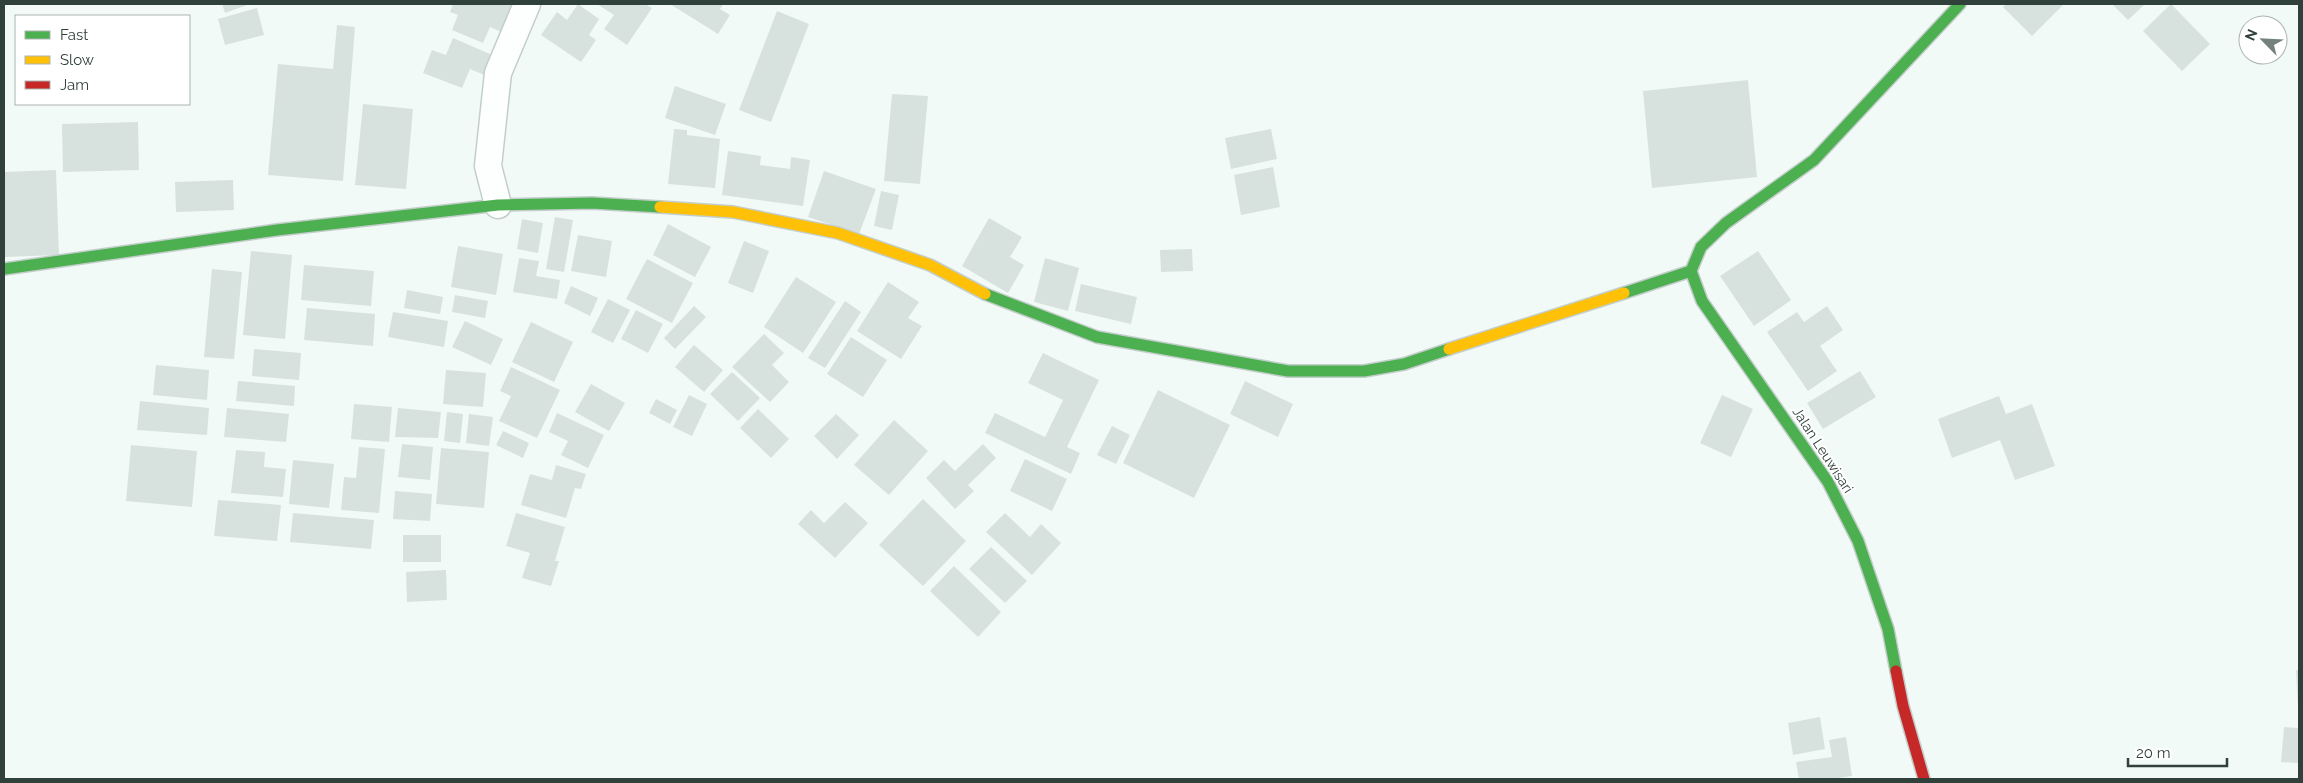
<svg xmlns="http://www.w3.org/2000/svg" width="2303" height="783" font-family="Raleway,sans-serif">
<rect width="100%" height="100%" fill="#f2faf8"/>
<g fill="#d7e2df">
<polygon points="222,4 250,4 225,13"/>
<polygon points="453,4 521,4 508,35 490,27 483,43 452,30 458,15 450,12"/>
<polygon points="578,4 599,19 589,35 596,40 581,62 541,35 557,12 567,20"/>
<polygon points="597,4 645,4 652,8 627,45 604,29 614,15"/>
<polygon points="670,4 723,4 720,9 730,15 718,34"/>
<polygon points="2006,4 2064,4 2032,36 2003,7"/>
<polygon points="2112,4 2145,4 2128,20"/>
<polygon points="2171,4 2210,44 2182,71 2143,31"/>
<polygon points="257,8 264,35 225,45 218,19"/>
<polygon points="777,11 809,24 771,122 739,110"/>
<polygon points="337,25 355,27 343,181 268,175 278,64 333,69"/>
<polygon points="453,38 497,57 489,77 470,69 462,88 423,73 432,50 446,55"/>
<polygon points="1748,80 1757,177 1652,188 1643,91"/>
<polygon points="675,86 726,104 715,135 665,118"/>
<polygon points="892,94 928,96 920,184 884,181"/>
<polygon points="363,104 413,109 406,189 355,185"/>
<polygon points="138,122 139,170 63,172 62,124"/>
<polygon points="674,129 687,130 687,135 720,139 715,188 668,184"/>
<polygon points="1271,129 1277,159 1231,169 1225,138"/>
<polygon points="728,151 761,156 760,165 790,169 791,157 810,160 803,206 722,195"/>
<polygon points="1273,167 1280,207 1241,215 1234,175"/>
<polygon points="56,170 59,255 5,257 4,172"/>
<polygon points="824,171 876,189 859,234 808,217"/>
<polygon points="233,180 234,210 176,212 175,182"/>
<polygon points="881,191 899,195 892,230 874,226"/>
<polygon points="555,217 573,220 564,272 546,269"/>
<polygon points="989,218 1022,237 1010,257 1024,265 1008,293 962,266"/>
<polygon points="522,219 543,223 538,253 517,249"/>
<polygon points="668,224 711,247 695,277 653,255"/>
<polygon points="578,235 612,241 606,277 571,271"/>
<polygon points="744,241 769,251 753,293 728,283"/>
<polygon points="458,246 503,254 496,295 451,287"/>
<polygon points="1192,249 1193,271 1161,272 1160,250"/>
<polygon points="251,251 292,255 285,339 243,335"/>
<polygon points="1758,251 1791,300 1754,326 1720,276"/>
<polygon points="519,258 539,261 536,276 560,280 557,299 513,292"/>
<polygon points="1045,258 1079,268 1068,311 1034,302"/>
<polygon points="647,259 693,283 672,323 626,299"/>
<polygon points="304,265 374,271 371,306 301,300"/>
<polygon points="212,269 242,272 234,359 204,357"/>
<polygon points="796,277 836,302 803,353 764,327"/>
<polygon points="888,282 919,302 908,318 922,326 901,359 857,331"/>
<polygon points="1081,284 1137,297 1131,324 1075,311"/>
<polygon points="571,286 598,298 590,316 564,303"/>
<polygon points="407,290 443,297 440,314 404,308"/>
<polygon points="455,295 488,301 485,318 452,312"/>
<polygon points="608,299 630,310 613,343 591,332"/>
<polygon points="845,301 861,312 825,368 808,358"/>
<polygon points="694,306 706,317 675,349 664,338"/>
<polygon points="1827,306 1843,330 1820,346 1837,371 1808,391 1767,332 1797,312 1804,322"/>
<polygon points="307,308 375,314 373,346 304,340"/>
<polygon points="636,310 663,324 648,353 621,339"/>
<polygon points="393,312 448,321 444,347 388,337"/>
<polygon points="465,321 503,339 491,365 452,347"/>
<polygon points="531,322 573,342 554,382 512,362"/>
<polygon points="764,334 784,353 772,365 789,382 770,402 732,367"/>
<polygon points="851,337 887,360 863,397 827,374"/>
<polygon points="694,345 723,370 704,392 675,367"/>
<polygon points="254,349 301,353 299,380 252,376"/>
<polygon points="1043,353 1099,380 1067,447 1080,453 1071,474 985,433 995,413 1045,437 1063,400 1028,383"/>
<polygon points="156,365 209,370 207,400 153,395"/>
<polygon points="511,367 560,390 537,438 499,421 511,396 500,391"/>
<polygon points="446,370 486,373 483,407 443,404"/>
<polygon points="1860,371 1876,397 1823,429 1807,403"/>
<polygon points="732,372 760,398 738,421 710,394"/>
<polygon points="238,381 295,386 294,406 236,401"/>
<polygon points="1245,381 1293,404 1278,437 1230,414"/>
<polygon points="591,384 625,403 609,431 575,412"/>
<polygon points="1158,390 1230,425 1194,498 1123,463"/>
<polygon points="689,395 707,404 692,436 673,427"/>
<polygon points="1722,395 1753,409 1731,457 1700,443"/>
<polygon points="1999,396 2006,414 2032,404 2055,466 2015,480 2000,440 1952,458 1938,419"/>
<polygon points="656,399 677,410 670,424 649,413"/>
<polygon points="140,401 209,408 207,435 137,430"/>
<polygon points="354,404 392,407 389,442 351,439"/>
<polygon points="227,408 289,414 286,442 224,437"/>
<polygon points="398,408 441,412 438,438 395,437"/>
<polygon points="758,409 789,439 771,458 740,428"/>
<polygon points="447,412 463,414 460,443 444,441"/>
<polygon points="557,413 604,435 588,468 561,455 568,441 549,432"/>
<polygon points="469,414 493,417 489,446 466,443"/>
<polygon points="836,414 859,435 837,459 814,436"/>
<polygon points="894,420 928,451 889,495 854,465"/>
<polygon points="1112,426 1130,435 1116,464 1097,455"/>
<polygon points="503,431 529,443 523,458 496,445"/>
<polygon points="402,444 433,447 430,480 398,477"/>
<polygon points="983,444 996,458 968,485 974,491 955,509 926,478 944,460 955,471"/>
<polygon points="131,445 197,451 192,507 126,501"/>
<polygon points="359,447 385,449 379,513 341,510 344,477 356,478"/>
<polygon points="441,448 489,452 484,508 436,504"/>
<polygon points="236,450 265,452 264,467 286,469 283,497 231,493"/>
<polygon points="1025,459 1067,479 1052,511 1010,491"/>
<polygon points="293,460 334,464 329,508 289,504"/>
<polygon points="556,465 586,474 581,489 575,488 566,518 521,505 530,474 552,480"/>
<polygon points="395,491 432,494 430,521 393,519"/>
<polygon points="923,499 966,541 923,586 879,545"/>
<polygon points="218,500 281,505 277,541 214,536"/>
<polygon points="845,502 868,523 835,558 798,524 811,510 824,523"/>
<polygon points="293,513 374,520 371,549 290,542"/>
<polygon points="516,513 565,527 555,561 559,561 551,586 522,578 530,553 506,546"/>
<polygon points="1005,513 1030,537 1041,524 1061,543 1032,575 986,532"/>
<rect x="403" y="535" width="38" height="27"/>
<polygon points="991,547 1027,581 1005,603 969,569"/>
<polygon points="954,566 1001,612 978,637 930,591"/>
<polygon points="446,570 447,600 407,602 406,572"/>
<polygon points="2296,670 2299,670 2299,707 2298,707"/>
<polygon points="1820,717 1825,749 1793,755 1788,723"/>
<polygon points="2284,727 2299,728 2299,763 2281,762"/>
<polygon points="1846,737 1852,776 1832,779 1799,779 1796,762 1832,757 1829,740"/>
</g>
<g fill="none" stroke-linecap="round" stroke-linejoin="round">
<defs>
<polyline id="street" points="498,205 488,166 498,73 527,4"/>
<g id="fast">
<polyline points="4,269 277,230 498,205 592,203 660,207"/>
<polyline points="1691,271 1702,301 1828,482 1858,541 1888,629 1896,671"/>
<polyline points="1691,271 1701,247 1726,223 1814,160 1960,4"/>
<polyline points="1624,293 1691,271"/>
<polyline points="985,294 1097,337 1288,371 1364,371 1404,364 1449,349"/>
</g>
<g id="slow">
<polyline points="660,207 733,212 838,233 930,265 985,294"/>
<polyline points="1449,349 1624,293"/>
</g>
<polyline id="jam" points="1896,671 1903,706 1924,779"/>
</defs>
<use href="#street" stroke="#c3cecb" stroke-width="29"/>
<use href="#fast" stroke="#c3cecb" stroke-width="14"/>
<use href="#slow" stroke="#c3cecb" stroke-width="14"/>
<use href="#jam" stroke="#c3cecb" stroke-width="14"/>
<use href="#street" stroke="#fdfefe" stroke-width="26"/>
<use href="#fast" stroke="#4caf50" stroke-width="11"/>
<use href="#slow" stroke="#ffc107" stroke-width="11"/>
<use href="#jam" stroke="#c62828" stroke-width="11"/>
</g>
<g text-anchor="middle" stroke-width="4" stroke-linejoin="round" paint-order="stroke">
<g font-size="14" fill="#30403b" stroke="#fff">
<text transform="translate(1823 450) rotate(57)" y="5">Jalan Leuwisari</text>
</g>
</g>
<rect width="2303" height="783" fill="none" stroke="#30403b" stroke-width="10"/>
<rect x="15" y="15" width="175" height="90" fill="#ffffff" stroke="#acb3b1"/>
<rect x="25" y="31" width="25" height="8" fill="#4caf50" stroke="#acb3b1"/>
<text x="60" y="40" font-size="15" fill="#30403b">Fast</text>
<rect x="25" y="56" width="25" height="8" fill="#ffc107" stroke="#acb3b1"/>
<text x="60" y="65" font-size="15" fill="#30403b">Slow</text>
<rect x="25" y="81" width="25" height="8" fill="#c62828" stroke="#acb3b1"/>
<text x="60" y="90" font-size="15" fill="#30403b">Jam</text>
<g transform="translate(2263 40) rotate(294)"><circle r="24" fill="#ffffff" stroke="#acb3b1"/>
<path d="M0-4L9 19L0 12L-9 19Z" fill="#74817d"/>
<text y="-8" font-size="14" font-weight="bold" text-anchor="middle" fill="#30403b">N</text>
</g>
<path d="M2128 758v8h99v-8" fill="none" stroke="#30403b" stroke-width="2.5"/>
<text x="2136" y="758" font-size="15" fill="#30403b" stroke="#ffffff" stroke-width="4" paint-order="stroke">20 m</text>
</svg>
